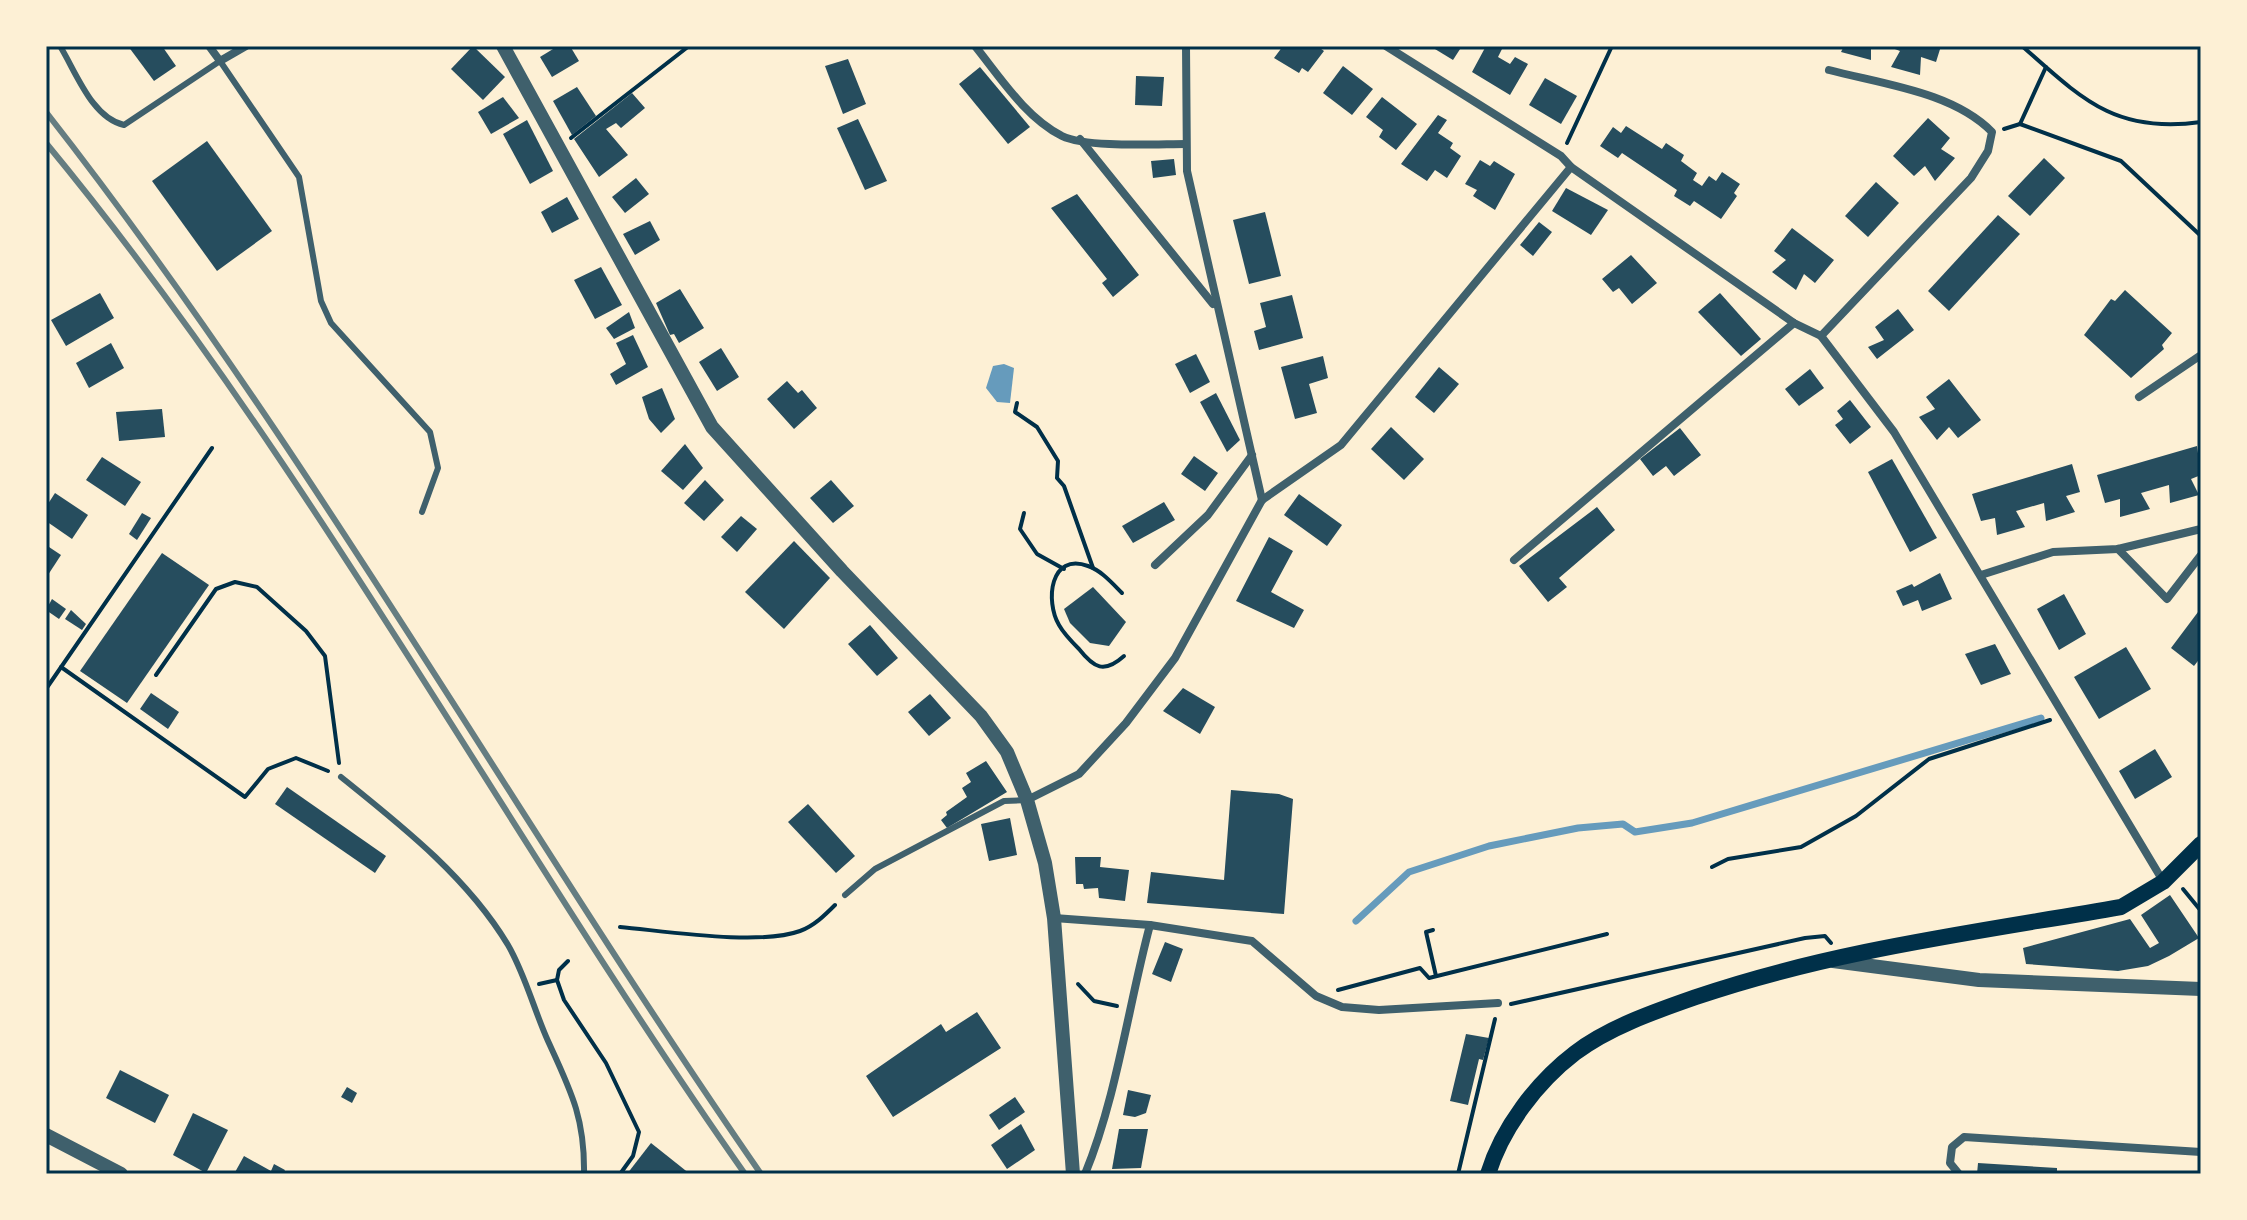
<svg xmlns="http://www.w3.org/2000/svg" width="2247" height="1220" font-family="'Source Sans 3',sans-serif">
<rect width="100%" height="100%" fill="#fdf0d5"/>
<polygon fill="#669bbc" points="1004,364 1014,368 1010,403 997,402 986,388 993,366"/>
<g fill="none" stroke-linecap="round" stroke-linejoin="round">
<polyline stroke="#669bbc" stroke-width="7" points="1356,921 1409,872 1489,846 1578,828 1623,824 1635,832 1692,823 2041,718"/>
</g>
<g fill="#264d5e">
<polygon points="128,46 162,46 176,66 154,81"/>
<polygon points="473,46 505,77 483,100 451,69"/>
<polygon points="558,46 570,46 579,61 552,77 540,57"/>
<polygon points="1283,46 1317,46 1324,51 1308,72 1302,68 1299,73 1274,58"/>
<polygon points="1430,46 1462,46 1453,60"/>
<polygon points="1486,46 1502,49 1498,57 1510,64 1515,57 1528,64 1510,95 1472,72"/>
<polygon points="1844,46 1871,46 1871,60 1841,52"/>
<polygon points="1887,46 1941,46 1936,62 1921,57 1920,75 1891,67 1900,51"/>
<polygon points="848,59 866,104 843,114 825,66"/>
<polygon points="1343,66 1373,89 1352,115 1323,93"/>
<polygon points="980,67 1030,127 1008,144 959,84"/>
<polygon points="1136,76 1164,77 1162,106 1135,105"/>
<polygon points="1545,78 1577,96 1561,124 1529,105"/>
<polygon points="577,87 596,116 572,135 553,101"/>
<polygon points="632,93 645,108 621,128 616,123 606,129 628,155 599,177 574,139"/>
<polygon points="503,97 519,118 491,134 478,112"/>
<polygon points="1382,97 1417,124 1396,150 1379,137 1383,130 1366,117"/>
<polygon points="1438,115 1447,120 1438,133 1453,143 1450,148 1461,156 1447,178 1435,170 1427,181 1401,164"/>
<polygon points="1928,118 1950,138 1941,149 1955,158 1935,181 1925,166 1914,176 1893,156"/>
<polygon points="858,119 887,181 865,190 837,128"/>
<polygon points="527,120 553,171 530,184 503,134"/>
<polygon points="1626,126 1662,149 1666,143 1684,155 1681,161 1697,173 1693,180 1702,186 1709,176 1716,181 1722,172 1740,184 1734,193 1737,196 1721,219 1694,201 1690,206 1674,196 1677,190 1622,153 1618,158 1600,146 1613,127 1621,133"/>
<polygon points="207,141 272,231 217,271 152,181"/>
<polygon points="2044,158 2065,178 2030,216 2008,196"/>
<polygon points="1174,159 1176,175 1153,178 1151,161"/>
<polygon points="1480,160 1490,166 1494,161 1515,174 1495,210 1473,196 1477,190 1465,184"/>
<polygon points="636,178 649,194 625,213 612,197"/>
<polygon points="1876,182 1899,203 1868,237 1845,216"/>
<polygon points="1566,188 1608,210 1591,235 1552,211"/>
<polygon points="1077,194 1139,275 1113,297 1102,283 1107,279 1051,208"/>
<polygon points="567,197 579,219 552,233 541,212"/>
<polygon points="1265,212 1281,276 1249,284 1233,220"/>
<polygon points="1998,215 2020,234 1949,311 1928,291"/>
<polygon points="650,221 660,240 635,255 623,234"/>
<polygon points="1539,222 1552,232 1533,256 1520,245"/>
<polygon points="1792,228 1834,260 1815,283 1804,274 1796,290 1772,272 1786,260 1774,251"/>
<polygon points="1631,255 1657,283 1632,304 1619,288 1613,292 1602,279"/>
<polygon points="601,267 622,305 595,319 574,280"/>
<polygon points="680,289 704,328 679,343 674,334 670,335 656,303"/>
<polygon points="2125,290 2172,333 2162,345 2164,349 2131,378 2084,335 2111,299 2115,301"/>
<polygon points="100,293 114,318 66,346 51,320"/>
<polygon points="1720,293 1761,339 1741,356 1698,312"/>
<polygon points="1292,295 1303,338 1259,350 1254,331 1266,327 1260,303"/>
<polygon points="1898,309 1914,330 1877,359 1868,347 1884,340 1875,327"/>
<polygon points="629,312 635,328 614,339 606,328"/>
<polygon points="633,335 648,367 616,385 610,374 626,364 616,343"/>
<polygon points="111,343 124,368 89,388 76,363"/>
<polygon points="721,348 739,377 717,391 699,362"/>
<polygon points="1196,354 1210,382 1190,393 1175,364"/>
<polygon points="1323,356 1328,378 1309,384 1317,413 1295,419 1281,367"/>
<polygon points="1439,367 1459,384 1434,413 1415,397"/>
<polygon points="1810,369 1824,388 1799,406 1785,389"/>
<polygon points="1949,379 1981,420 1958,438 1949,427 1937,440 1919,417 1935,409 1926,397"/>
<polygon points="787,381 798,393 802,390 817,408 794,429 767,399"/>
<polygon points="662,388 675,419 661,433 649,419 642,397"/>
<polygon points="1216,393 1240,440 1227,452 1200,402"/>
<polygon points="1850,400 1871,427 1850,444 1835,425 1843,419 1837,411"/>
<polygon points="162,409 165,437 119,441 116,412"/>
<polygon points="1391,427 1424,459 1404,480 1371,449"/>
<polygon points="1680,428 1701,455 1674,476 1666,466 1653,476 1640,459"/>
<polygon points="685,444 703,468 683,490 661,471"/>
<polygon points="2197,446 2201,475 2191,479 2199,495 2170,503 2169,485 2141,493 2150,509 2120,517 2120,499 2105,503 2097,475"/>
<polygon points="1194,456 1218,473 1205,491 1181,474"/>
<polygon points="102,457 141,482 125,506 86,480"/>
<polygon points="1892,459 1937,538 1910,552 1868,472"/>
<polygon points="2072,464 2080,492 2066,496 2075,512 2046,521 2044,503 2016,511 2025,527 1997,535 1995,518 1981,521 1972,494"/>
<polygon points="705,480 724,500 704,521 684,503"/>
<polygon points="831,480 854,506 833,523 810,498"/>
<polygon points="55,493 88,515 72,539 46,521 46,507"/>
<polygon points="1299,494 1342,525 1327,546 1284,515"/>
<polygon points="1164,502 1175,520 1133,543 1122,526"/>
<polygon points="1597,507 1615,530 1559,578 1567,587 1548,602 1519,566"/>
<polygon points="142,513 151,518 137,540 129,534"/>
<polygon points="741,516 757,529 737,552 721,537"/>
<polygon points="1269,537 1293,551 1271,592 1304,610 1294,628 1236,601"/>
<polygon points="794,541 830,578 784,629 745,592"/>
<polygon points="46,545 61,555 46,578"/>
<polygon points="162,553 209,585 127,703 80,671"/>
<polygon points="1940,573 1952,599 1922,611 1918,600 1903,606 1896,591 1912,584 1914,587"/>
<polygon points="1093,587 1126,622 1109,646 1090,643 1070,623 1064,609"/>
<polygon points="2064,594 2086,634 2059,650 2037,609"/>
<polygon points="52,599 66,609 59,619 46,610"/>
<polygon points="2201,608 2201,657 2194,666 2171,648"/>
<polygon points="71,610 86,624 82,630 65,619"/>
<polygon points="870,625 898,658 877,676 848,644"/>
<polygon points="1995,644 2011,674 1981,685 1965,654"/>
<polygon points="2126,647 2151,689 2099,719 2074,677"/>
<polygon points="1183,688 1215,707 1200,734 1163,711"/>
<polygon points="151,693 179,712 168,729 140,709"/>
<polygon points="930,694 951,718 929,736 908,712"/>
<polygon points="2155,749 2172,777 2135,799 2119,771"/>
<polygon points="986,761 1007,792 947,828 941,820 947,815 946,812 967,797 962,788 971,782 966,773"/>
<polygon points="287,787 386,856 375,873 275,804"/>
<polygon points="1231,790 1279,794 1293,799 1284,914 1147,903 1151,872 1224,880"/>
<polygon points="808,804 855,856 836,873 788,822"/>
<polygon points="1010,818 1017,855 989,861 981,824"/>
<polygon points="1075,857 1101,857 1100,867 1129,870 1125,901 1099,898 1098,888 1084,889 1083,884 1076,884"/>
<polygon points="2170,895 2199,938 2169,956 2148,966 2118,971 2026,964 2023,948 2130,919 2150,948 2159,943 2141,915"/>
<polygon points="1165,942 1183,949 1171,982 1152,974"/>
<polygon points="977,1012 1001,1048 893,1117 866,1076 941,1024 946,1032"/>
<polygon points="1466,1034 1489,1038 1483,1060 1479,1059 1468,1105 1450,1101"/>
<polygon points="120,1070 169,1095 155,1123 106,1098"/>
<polygon points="347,1087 357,1093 352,1103 341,1097"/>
<polygon points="1128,1090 1151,1095 1146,1113 1135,1117 1123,1115"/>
<polygon points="1015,1097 1025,1112 999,1130 989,1115"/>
<polygon points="193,1113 228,1130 206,1173 173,1155"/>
<polygon points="1021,1124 1035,1150 1007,1169 991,1145"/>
<polygon points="1119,1129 1148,1129 1141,1168 1112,1169"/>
<polygon points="651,1143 690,1174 627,1174"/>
<polygon points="244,1156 271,1171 274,1164 285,1170 283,1174 234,1174"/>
<polygon points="1978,1163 2057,1168 2057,1174 1977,1174"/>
</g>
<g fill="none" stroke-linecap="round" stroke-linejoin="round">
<g stroke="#003049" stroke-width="4">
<path d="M2022 46C2082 99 2115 134 2201 122"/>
<polyline points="2020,124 2046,67"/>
<polyline points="2004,129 2020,124 2121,161 2201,236"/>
<polyline points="571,138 689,46"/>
<polyline points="1567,143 1612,46"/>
<polyline points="1017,403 1015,412 1037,427 1058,461 1057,478 1064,486 1093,568"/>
<polyline points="1024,513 1020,529 1037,554 1064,569"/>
<path d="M1122 593C1112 583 1102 571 1088 566 1050 552 1045 601 1059 625 1064 634 1072 642 1079 649 1094 668 1104 674 1124 656"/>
<polyline points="61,667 245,797 268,769 296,758 328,771"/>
<polyline points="156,675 216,589 235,582 257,587 306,631 325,656 339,763"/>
<polyline points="46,689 212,448"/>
<polyline points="1712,867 1728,859 1801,847 1856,816 1929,759 2050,720"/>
<polyline points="2183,889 2201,911"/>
<path d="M620 927C665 931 759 946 800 931 814 926 825 915 835 905"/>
<polyline points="1433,930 1426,932 1436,976"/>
<polyline points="568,961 559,970 557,980 564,1000 606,1063 639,1132 633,1156 620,1174"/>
<polyline points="539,984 557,980"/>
<polyline points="1078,984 1094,1001 1117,1006"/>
<polyline points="1338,990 1420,968 1429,978 1607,934"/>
<polyline points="1511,1004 1805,938 1825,936 1831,943"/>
<polyline points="1458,1174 1495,1019"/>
</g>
<g stroke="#3f606c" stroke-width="6">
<path d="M60 46C76 72 92 118 124 125L220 61 299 177 321 301 331 323 430 432 438 468 422 512"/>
<path d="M341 777C402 826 467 877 508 945 525 974 534 1010 548 1041 571 1091 585 1118 584 1174"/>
<polyline points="845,895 875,869 1004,801 1027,800"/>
</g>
<g stroke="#3f606c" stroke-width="8">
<polyline points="209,46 220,61 246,46"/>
<path d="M975 46C1000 77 1025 117 1062 136 1087 148 1156 144 1186 144"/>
<polyline points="1186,46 1187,171 1262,500"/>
<polyline points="1386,46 1561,156 1571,167 1794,323 1821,336 1894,432 2163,881"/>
<polyline points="1080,139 1213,304"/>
<path d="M1821 336 1971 178 1988 151 1992 132C1953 92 1882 84 1829 70"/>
<polyline points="2139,397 2201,355"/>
<polyline points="2118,549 2167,599 2201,555"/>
<polyline points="1514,560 1794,323"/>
<polyline points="1155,565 1208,515 1252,455"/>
<polyline points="1981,575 2053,552 2118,549 2201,529"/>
<polyline points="1027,800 1079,774 1126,723 1175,658 1262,500 1341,445 1571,167"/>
<polyline points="1054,918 1150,925 1252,941 1316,996 1342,1007 1379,1010 1498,1003"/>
<path d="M1085 1174C1117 1096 1128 1007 1150 925"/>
<polyline points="1959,1174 1950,1163 1952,1147 1964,1137 2201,1152"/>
</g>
<g stroke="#3f606c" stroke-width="14">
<polyline points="503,46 712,427 842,571 981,716 1007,752 1027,800 1045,863 1054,918 1073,1174"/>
<polyline points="1833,961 1979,980 2201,989"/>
<polyline points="46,1135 121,1174"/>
</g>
<path stroke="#003049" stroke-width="16" d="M1488 1174C1502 1128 1537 1082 1575 1053 1609 1027 1656 1011 1696 997 1834 950 1978 932 2121 907L2163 882 2201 844"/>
<g stroke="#657d81" stroke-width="6">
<path d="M46 112C310 449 518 823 761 1174"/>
<path d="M46 143C311 464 506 834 745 1174"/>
</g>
</g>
<rect width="2247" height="1220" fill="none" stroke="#fdf0d5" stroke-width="96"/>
<rect x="48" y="48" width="2151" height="1124" fill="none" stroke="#003049" stroke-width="3"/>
</svg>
